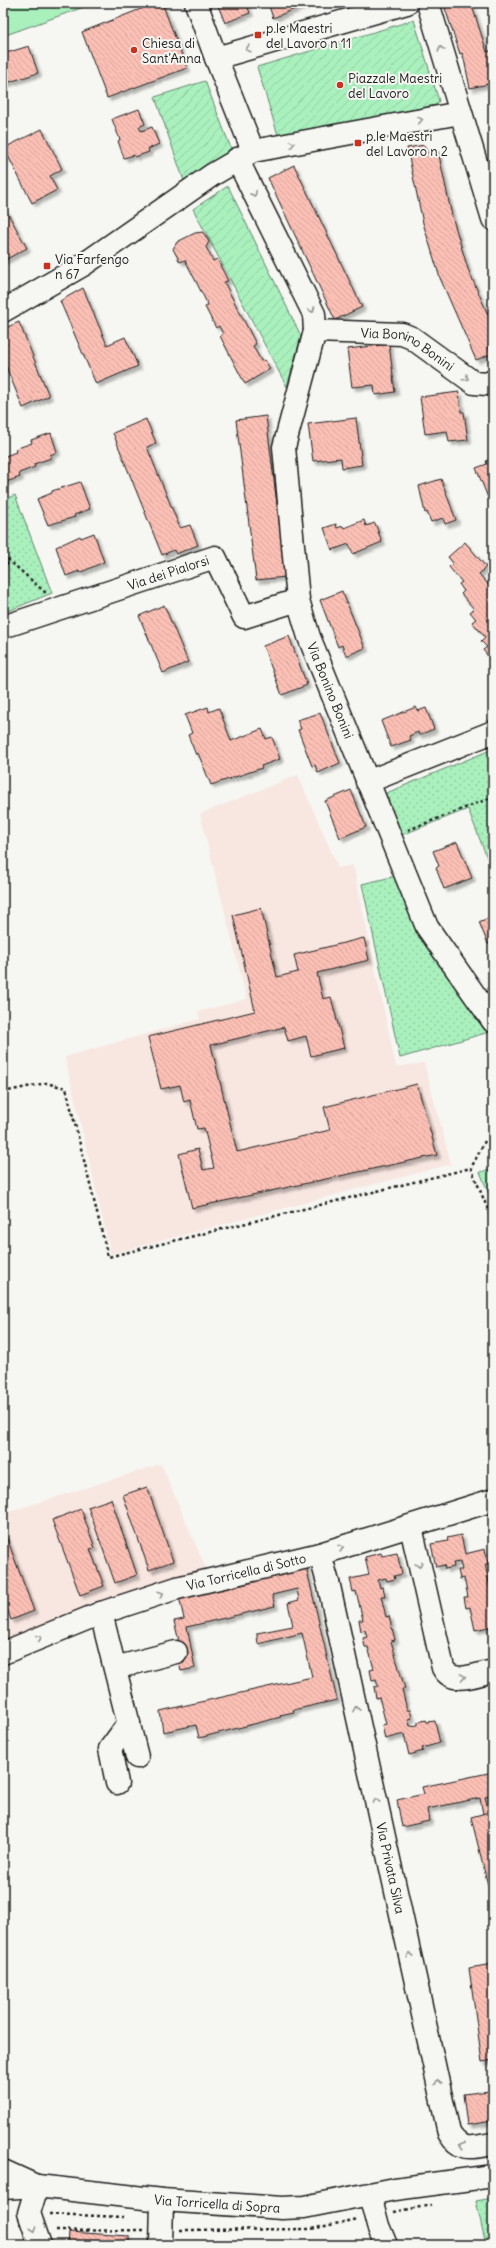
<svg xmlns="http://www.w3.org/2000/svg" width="496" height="2248" font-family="Delius,sans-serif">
<defs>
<pattern id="park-dots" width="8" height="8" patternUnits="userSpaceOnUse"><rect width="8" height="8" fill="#a9f0bd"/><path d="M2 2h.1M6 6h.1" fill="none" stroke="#91cda2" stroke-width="1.8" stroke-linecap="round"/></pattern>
<pattern id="garden-furrows" width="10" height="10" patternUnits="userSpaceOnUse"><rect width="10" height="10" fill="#a9f0bd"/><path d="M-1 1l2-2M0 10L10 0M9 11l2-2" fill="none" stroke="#91cda2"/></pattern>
<pattern id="building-back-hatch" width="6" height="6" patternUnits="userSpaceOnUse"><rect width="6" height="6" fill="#fbc0b5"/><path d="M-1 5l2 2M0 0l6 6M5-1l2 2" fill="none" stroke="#d7a49b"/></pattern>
<filter id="shadow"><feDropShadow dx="3.5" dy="3.5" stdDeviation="1" flood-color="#0004"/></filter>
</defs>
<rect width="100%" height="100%" fill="#f6f6f2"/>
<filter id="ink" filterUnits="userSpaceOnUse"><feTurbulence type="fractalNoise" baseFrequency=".025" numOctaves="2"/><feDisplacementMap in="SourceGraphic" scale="8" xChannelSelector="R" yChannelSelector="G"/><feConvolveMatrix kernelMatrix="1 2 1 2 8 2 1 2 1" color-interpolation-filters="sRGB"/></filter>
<g filter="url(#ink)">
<g fill="#f8e6e0">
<polygon points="298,775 338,868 353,865 396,1067 424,1063 451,1164 111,1254 65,1057 200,1019 198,1012 247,999 200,814"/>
<polygon points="161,1464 206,1569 70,1616 8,1647 3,1634 3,1514"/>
</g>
<g fill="#a9f0bd" stroke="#62866c">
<polygon points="3,3 95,3 3,36"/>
<polygon points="493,1169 493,1204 480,1172"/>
</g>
<g fill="url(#park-dots)" stroke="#62866c">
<polygon points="15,495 52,593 3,613 3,500"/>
<polygon points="493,749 493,873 468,809 399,836 384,794"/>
<polygon points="400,875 426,942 489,1032 400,1058 362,884"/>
<polygon points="493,2198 493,2245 486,2245 476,2201"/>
</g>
<g fill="url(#garden-furrows)" stroke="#62866c">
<polygon points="414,20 439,101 436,105 282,137 278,135 257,67"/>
<polygon points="205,81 232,151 184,181 155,97"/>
<polygon points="228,186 301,336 287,387 193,209"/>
</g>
<g fill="url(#building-back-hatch)" stroke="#1c1c1c" filter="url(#shadow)">
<polygon points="156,3 162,3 187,68 107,98 82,32"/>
<polygon points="217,3 246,3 250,13 225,23"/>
<polygon points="268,3 309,3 273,18"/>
<polygon points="453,3 471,3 487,52 493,50 493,83 470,88 464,59 462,53 460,54 444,5"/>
<polygon points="29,46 38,73 3,84 3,54"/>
<polygon points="139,109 145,124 139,127 141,131 152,127 159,144 148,149 149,152 135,157 134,155 124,158 118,141 120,140 112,119"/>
<polygon points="42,129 62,169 50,176 57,190 32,203 4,148"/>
<polygon points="424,145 426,153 438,151 452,216 468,269 493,326 493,344 488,346 491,354 476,360 440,278 423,223 407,148"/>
<polygon points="294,165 362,307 335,320 268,178"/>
<polygon points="6,210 27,248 3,261 3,212"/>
<polygon points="203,232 209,242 206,247 213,261 217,259 228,281 224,282 256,344 253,346 261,361 265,360 270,369 245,384 220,336 223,334 219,326 216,328 205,307 208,305 185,260 180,262 173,249 177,242 195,233"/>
<polygon points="83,288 107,345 125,337 138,366 96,384 60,301"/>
<polygon points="19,322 49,396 23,408 3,359 3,329"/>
<polygon points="389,344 395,392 375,395 374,385 352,387 347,349"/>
<polygon points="459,392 461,412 464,412 468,440 449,442 447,431 425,434 420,397"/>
<polygon points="266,416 286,577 256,580 236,420"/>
<polygon points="356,418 362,465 342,468 341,458 313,461 308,424"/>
<polygon points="146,419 156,443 147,447 180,528 190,525 198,545 176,554 174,550 162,555 113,433"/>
<polygon points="51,433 57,452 50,455 51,458 34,464 35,467 19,473 20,477 3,483 3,457 16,452 15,449 32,443 31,440"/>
<polygon points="493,458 493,510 476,468 487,464 486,461"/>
<polygon points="441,479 456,520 445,524 443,518 431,522 427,512 425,513 419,486"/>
<polygon points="80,482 90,509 74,515 75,517 48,525 37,499 52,493 52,491"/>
<polygon points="364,520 366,526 375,523 382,542 353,554 349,544 332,550 324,528 336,524 337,528 343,526 344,528"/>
<polygon points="94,533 104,562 79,573 79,571 66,576 56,547 80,536 81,538"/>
<polygon points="465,542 486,567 479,574 493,590 493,600 490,602 493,605 493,662 483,650 487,647 481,641 485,637 472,622 476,619 470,612 474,609 461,594 464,591 459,584 462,582 449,567 453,563 448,557"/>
<polygon points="342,591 365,648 346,656 342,645 338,647 320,600"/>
<polygon points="164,605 188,662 163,673 139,616"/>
<polygon points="289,636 307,685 282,695 263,646"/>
<polygon points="208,707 209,712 219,708 231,741 262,729 266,739 272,737 280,759 261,766 262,768 211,785 198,753 196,755 188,735 192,733 185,715"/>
<polygon points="416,707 418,711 426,708 434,729 419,735 418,732 409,736 411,740 391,747 381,721"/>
<polygon points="320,713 340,763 318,773 315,765 312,766 298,730 301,729 297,720"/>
<polygon points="351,790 366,827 340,838 325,801"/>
<polygon points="457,842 472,878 444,889 436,868 439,866 433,851"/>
<polygon points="261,908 277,977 298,972 294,955 364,938 369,960 317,973 323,999 331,997 344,1048 311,1056 306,1036 288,1041 284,1027 211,1045 237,1152 330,1130 324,1107 417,1084 437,1155 192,1208 179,1154 198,1149 203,1170 214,1168 204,1128 197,1129 190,1100 184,1102 180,1085 161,1089 148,1037 255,1011 233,915"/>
<polygon points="493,916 493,946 492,943 488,944 479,922"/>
<polygon points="147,1487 173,1561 149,1570 123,1495"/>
<polygon points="111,1499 137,1575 115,1583 88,1507"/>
<polygon points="81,1509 95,1548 90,1549 104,1586 80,1595 52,1520"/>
<polygon points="461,1535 465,1554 485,1549 488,1564 485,1564 493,1602 493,1626 475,1630 470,1607 466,1608 464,1597 468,1597 464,1578 460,1579 458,1570 462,1570 460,1562 453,1563 454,1567 445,1569 444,1565 436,1567 431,1544 448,1541 447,1538"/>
<polygon points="6,1536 34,1611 11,1620 3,1597 3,1537"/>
<polygon points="381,1553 382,1556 397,1553 402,1574 394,1576 395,1579 387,1581 386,1578 378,1580 380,1588 383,1587 385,1596 381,1596 386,1617 389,1616 395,1640 391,1641 405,1689 402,1689 407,1710 410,1710 412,1718 408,1719 410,1726 418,1725 418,1722 426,1720 427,1722 435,1721 440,1743 422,1748 423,1751 409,1755 404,1734 385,1739 382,1725 386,1724 379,1697 376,1698 374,1687 378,1686 376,1679 372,1680 370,1670 374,1669 368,1647 365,1647 363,1638 367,1637 365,1630 361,1631 359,1620 363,1620 356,1591 353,1592 350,1579 369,1575 365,1557"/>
<polygon points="305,1562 337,1700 293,1710 294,1712 280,1715 281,1717 199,1738 196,1725 163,1732 160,1711 312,1677 302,1633 258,1644 257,1636 257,1633 293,1626 288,1603 299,1600 297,1589 272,1595 275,1606 187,1627 195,1668 181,1671 179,1663 184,1662 174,1621 184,1619 178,1592"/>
<polygon points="493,1772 493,1795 485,1797 489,1812 483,1814 480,1798 427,1809 429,1821 402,1827 397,1800 424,1794 422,1787"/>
<polygon points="493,1811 493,1905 471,1817"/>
<polygon points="493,1964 493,2060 482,2062 469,1968"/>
<polygon points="490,2091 491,2094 493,2093 493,2121 467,2125 463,2094"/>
<polygon points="69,2232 129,2236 129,2245 68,2245"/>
</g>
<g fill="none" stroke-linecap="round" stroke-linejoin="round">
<defs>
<g id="minor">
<polyline points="196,3 216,58"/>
<polyline points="428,3 493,219"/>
<polyline points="253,151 216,58 407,3"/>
<path id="s1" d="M237 159 314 314 315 331 284 447 298 600 309 637 427 927 493 1021"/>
<polyline points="3,311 83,265 212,175 253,151 460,113"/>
<path id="s2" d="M315 331 402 334 412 338 474 383 487 384 493 381"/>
<path id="s3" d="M3 627 215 557 244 617 298 600"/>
<polyline points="367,782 493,732"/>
<path d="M411 1527 443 1668C453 1686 476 1674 493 1671"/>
<path id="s4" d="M320 1554 329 1586 449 2133C461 2153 473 2147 493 2144"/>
<polyline points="101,1613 137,1757"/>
<path id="s5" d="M3 1653 101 1613 177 1588 320 1554 493 1500"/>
<polyline points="115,1668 176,1652"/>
<polyline points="117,1783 110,1749 129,1723"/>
<polyline points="3,2171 36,2186"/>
<polyline points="37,2186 29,2213 40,2245"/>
<path id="s6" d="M3 2188 37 2186 162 2200 282 2208 304 2207 395 2189 493 2176"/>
<polyline points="370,2195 378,2226 386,2245"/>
<polyline points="161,2245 162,2200"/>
</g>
</defs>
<use href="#minor" stroke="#1c1c1c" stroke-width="25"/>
<g stroke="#1c1c1c" stroke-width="2.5" stroke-dasharray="3 3" stroke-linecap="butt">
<polyline points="3,555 47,594"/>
<polyline points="3,570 9,560"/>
<polyline points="408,830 493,797"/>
<polyline points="3,1092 46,1083 66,1088 108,1257 471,1168"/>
<polyline points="485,1141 471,1168 493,1222"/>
<polyline points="394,2212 431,2205"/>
<polyline points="49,2214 124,2217"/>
<polyline points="180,2230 311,2229 358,2219"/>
<polyline points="56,2231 143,2230"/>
</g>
<use href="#minor" stroke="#f6f6f2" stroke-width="22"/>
</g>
<defs><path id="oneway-chevron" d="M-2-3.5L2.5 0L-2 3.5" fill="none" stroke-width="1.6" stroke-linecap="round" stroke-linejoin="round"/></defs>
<g stroke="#949492">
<use href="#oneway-chevron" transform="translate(248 49) rotate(164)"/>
<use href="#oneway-chevron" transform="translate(441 49) rotate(-106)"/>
<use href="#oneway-chevron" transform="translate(420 120) rotate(-10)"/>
<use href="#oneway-chevron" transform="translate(292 144) rotate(-10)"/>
<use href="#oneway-chevron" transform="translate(254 194) rotate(64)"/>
<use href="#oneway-chevron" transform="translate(312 310) rotate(68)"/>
<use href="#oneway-chevron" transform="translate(466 378) rotate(36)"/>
<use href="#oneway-chevron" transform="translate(341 1548) rotate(-17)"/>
<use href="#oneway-chevron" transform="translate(419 1565) rotate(77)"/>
<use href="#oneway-chevron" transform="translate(161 1594) rotate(-18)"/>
<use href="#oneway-chevron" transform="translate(39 1638) rotate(-22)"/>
<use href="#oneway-chevron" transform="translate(463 1677) rotate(-9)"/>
<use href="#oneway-chevron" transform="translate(356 1709) rotate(-102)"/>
<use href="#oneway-chevron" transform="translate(376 1801) rotate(-102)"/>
<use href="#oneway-chevron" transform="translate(410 1955) rotate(-102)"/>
<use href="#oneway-chevron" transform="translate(438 2082) rotate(-102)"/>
<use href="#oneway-chevron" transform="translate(462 2145) rotate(-162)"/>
<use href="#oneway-chevron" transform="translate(34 2229) rotate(71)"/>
</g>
</g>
<g fill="#c8321e" stroke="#f6f6f2" stroke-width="1.5">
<rect x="254" y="31" width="8" height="8" rx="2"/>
<circle cx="134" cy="50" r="4"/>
<circle cx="340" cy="85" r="4"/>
<rect x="354" y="139" width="8" height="8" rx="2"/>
<rect x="43" y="262" width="8" height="8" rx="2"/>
</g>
<g text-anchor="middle" stroke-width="4" stroke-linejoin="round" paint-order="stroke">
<g font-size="13" fill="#1c1c1c" stroke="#f6f6f2" text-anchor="start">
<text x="266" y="33">p.le Maestri<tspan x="266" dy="15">del Lavoro n 11</tspan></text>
<text x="142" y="48">Chiesa di<tspan x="142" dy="15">Sant'Anna</tspan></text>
<text x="348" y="83">Piazzale Maestri<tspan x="348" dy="15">del Lavoro</tspan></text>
<text x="366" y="141">p.le Maestri<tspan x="366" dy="15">del Lavoro n 2</tspan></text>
<text x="55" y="264">Via Farfengo<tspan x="55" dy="15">n 67</tspan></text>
</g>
<g font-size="13" fill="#1c1c1c" stroke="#f6f6f2">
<text dy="5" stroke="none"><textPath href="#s2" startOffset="97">Via Bonino Bonini</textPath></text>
<text dy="5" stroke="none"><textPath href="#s3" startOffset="174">Via dei Pialorsi</textPath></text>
<text dy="5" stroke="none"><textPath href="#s1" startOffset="560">Via Bonino Bonini</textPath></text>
<text dy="5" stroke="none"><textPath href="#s5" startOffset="257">Via Torricella di Sotto</textPath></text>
<text dy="5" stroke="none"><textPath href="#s4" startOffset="322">Via Privata Silva</textPath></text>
<text dy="5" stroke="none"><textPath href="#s6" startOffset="215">Via Torricella di Sopra</textPath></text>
</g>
</g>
<rect width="496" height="2248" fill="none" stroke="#f6f6f2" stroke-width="16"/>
<rect x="8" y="8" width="480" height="2232" fill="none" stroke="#1c1c1c" stroke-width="1.5" filter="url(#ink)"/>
</svg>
